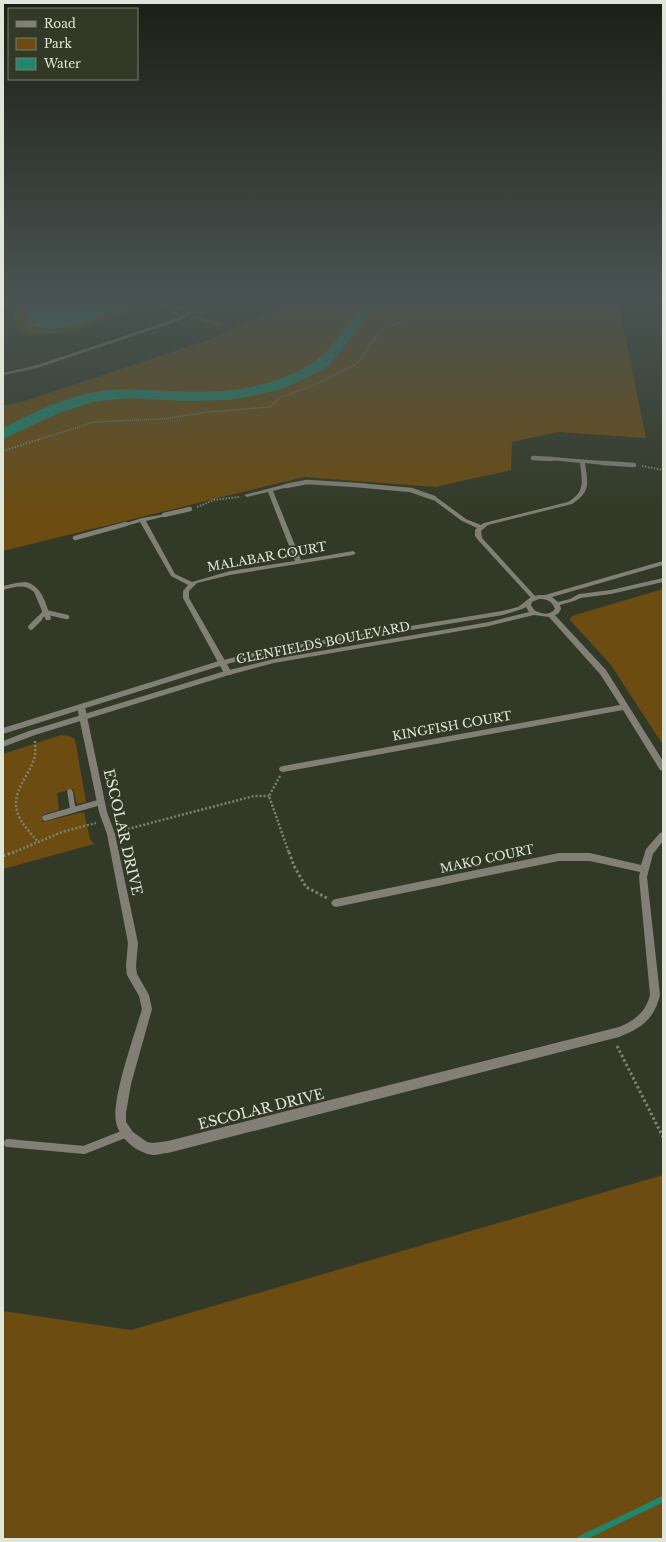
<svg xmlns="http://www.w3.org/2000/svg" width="666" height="1542" font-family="'Libre Baskerville',serif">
<rect width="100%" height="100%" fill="#323926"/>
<g fill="#6c4c10">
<polygon points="3,301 26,301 18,303 30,307 26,320 62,327 75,324 143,301 169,301 188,309 180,312 156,301 69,332 31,335 18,331 14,315 17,306 3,307"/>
<polygon points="289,301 618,301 646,438 558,432 512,442 511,470 435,487 304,477 3,551 3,406 28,400 217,337"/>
<polygon points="196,314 225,325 218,329 189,317"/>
<polygon points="663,589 663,745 611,665 570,620 571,617 575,615"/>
<polygon points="61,735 69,736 75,739 86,802 77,804 73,789 57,793 59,810 42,815 42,822 84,812 90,839 94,844 3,869 3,754"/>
<polygon points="663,1175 663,1539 3,1539 3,1311 131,1330"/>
</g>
<path fill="#20876c" d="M26 301H143C133 305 122 308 111 312 87 321 51 338 26 322L30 307 18 303Z"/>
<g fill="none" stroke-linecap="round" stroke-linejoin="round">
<polyline stroke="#20876c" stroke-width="2.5" points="3,303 18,303"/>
<polyline stroke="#20876c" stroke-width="6" points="580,1539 663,1499"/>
<path fill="#20876c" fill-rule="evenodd" d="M365 301H377L342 350 328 366 307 378 281 389 253 396 228 400 186 401 127 398 93 402 59 413 3 439V428C36 411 70 394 108 390 128 388 149 390 169 391 209 393 248 392 285 377 296 372 308 367 317 360 337 344 350 320 365 301Z"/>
<g stroke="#7d8373" stroke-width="1.5" stroke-dasharray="1 1" stroke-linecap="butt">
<path d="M26 301 18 303 30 307 26 322C55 335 82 323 110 312 121 308 132 305 143 301"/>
<polyline points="198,317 220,326"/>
<polyline points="37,440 94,422 162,419 209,412 270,407 279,398 317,384 356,364 362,359 370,344 383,329 414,317 424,307 442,304 486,304 492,301"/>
</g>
<g stroke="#7d8373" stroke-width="2" stroke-dasharray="1.5 1.5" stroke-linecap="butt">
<polyline points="3,451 40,439"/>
<polyline points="642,466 663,470"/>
<polyline points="197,507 214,500 239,497"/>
</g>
<g stroke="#7d8373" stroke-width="2.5" stroke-dasharray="2 2" stroke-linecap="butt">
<path d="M35 741C35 747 36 753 34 759 28 778 10 793 18 814 22 825 31 833 38 842"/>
<polyline points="280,776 269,796 289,853"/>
<polyline points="120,831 254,796 269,796"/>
<polyline points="12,853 62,832 96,823"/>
</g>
<g stroke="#7d8373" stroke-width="3" stroke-dasharray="2.5 2.5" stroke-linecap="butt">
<polyline points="289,852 294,866 306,887 327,898"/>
<polyline points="3,856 14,852"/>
<polyline points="617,1046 663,1137"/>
</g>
<g stroke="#828076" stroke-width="4.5">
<polyline points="533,458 552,459"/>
<polyline points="603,463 634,465"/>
<polyline points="286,486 307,482 356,485 411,490 434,498"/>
<polyline points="164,515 190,509"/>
<polyline points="75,538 126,524"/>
<polyline points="38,620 45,612 67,617"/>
</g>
<g stroke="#828076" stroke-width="5.5">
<polyline points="31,627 39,619"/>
<polyline points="70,792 73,810"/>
<polyline points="45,818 101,802"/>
</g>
<polyline stroke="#828076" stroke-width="8" points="8,1143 84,1150 127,1133"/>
<g fill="#828076" fill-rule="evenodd">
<polygon points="211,301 215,301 182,319 163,326 37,368 3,375 3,373 34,366 161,324 180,317"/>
<path d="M552 457 603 461 606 463 603 465 585 463C588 483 591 492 572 504L488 525 481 531 482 538 536 597 537 598 534 600 532 599 478 540 475 536V530L477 528 462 521 431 498 436 497 466 519 481 525 484 523 568 502C586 491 582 481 580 463L550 460V458Z"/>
<polygon points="286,484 289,486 288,487 273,491 301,560 353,551 356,553 353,555 230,575 197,583 189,591 189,598 232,673 231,675 225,675 183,598 183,591 188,585 171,576 140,522 126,526 123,524 142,518 166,514 166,516 146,521 175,574 192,582 230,571 295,561 268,492 247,497 244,495"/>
<path d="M26 582C43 587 45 603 51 618L50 620H46L45 618 34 592C25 583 14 587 3 590V586L16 583Z"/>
<polygon points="549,613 553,613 606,670 663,761 663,771 660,770 623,710 283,772 280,771 279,769 280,767 283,766 620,705 600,674 549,617"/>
<path d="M81 704 85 707 107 812 115 834 138 943 136 966 137 974 149 995 152 1009 131 1084 126 1113V1122L133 1132 147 1142 153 1143 168 1141 619 1027C634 1021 646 1012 650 995L639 877 640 872 590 861H559L336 907 333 906 331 903 333 900 336 899 559 853H590L641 865 646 849 660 833 663 832V841L653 854 647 877 660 995C654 1020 641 1028 619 1037L168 1153C163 1153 158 1155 153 1155 137 1153 119 1138 116 1122 111 1100 135 1033 142 1009L139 996 127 975 126 966 128 943 107 834 99 812 77 707Z"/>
</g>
<path fill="#828076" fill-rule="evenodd" d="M663 561V565L552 597 558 602 570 599 579 594 611 590 663 578V582L611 594 581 598 574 601 560 605 561 609 558 614 549 617 534 615 489 626 274 663 229 675 35 735 3 747V741L29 731 225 671 274 659 489 622 529 612 526 607 522 609 503 615 270 653 223 665 3 734V728L219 661 270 649 502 611 518 607 531 597 539 595H545ZM539 599C547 599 552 601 555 609 549 616 541 614 534 610L531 605 532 602Z"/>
</g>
<linearGradient id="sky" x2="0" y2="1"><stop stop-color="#1c1f15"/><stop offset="0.58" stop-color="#495452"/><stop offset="1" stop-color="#495452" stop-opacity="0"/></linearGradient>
<rect width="666" height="517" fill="url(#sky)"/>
<g text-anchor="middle" stroke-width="4" stroke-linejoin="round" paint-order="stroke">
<g font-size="12" fill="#e0e5d9" stroke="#323926">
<text transform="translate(267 557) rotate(-10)" y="4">MALABAR COURT</text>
<text transform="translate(323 643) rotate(-11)" y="4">GLENFIELDS BOULEVARD</text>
<text transform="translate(452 726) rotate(-10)" y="4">KINGFISH COURT</text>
<text transform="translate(487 859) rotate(-12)" y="4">MAKO COURT</text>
</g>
<g font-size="14" fill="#e0e5d9" stroke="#323926">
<text transform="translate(123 832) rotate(77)" y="5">ESCOLAR DRIVE</text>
<text transform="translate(261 1109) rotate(-14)" y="5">ESCOLAR DRIVE</text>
</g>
</g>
<rect width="666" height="1542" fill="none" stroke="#e0e5d9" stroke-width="8"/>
<rect x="8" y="8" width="130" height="72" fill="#323926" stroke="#787e6e"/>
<rect x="16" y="21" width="20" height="6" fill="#828076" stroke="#787e6e"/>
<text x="44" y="28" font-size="12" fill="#e0e5d9">Road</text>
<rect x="16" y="38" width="20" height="12" fill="#6c4c10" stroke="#787e6e"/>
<text x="44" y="48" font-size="12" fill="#e0e5d9">Park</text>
<rect x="16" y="58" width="20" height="12" fill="#20876c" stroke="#787e6e"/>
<text x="44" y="68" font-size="12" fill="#e0e5d9">Water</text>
</svg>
